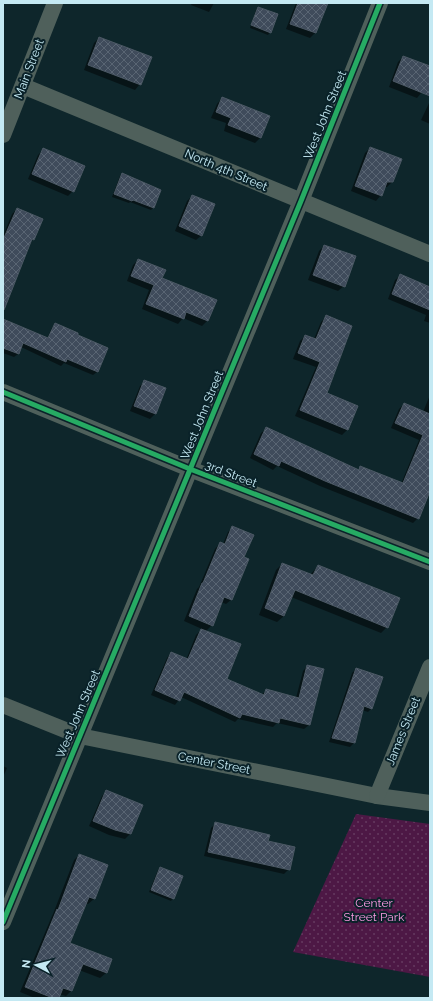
<svg xmlns="http://www.w3.org/2000/svg" width="433" height="1001" font-family="Raleway,sans-serif">
<defs>
<pattern id="park-dots" width="8" height="8" patternUnits="userSpaceOnUse"><rect width="8" height="8" fill="#4d1845"/><path d="M2 2h.1M6 6h.1" fill="none" stroke="#653a60" stroke-width="1.8" stroke-linecap="round"/></pattern>
<pattern id="building-cross-hatch" width="8" height="8" patternUnits="userSpaceOnUse"><rect width="8" height="8" fill="#3f4b5b"/><path d="M0 0l8 8M0 8l8-8" fill="none" stroke="#596573"/></pattern>
</defs>
<rect width="100%" height="100%" fill="#0e262b"/>
<polygon fill="url(#park-dots)" points="356,814 430,824 430,977 293,952"/>
<g fill="#0007">
<polygon points="192,3 214,3 209,12 191,5"/>
<polygon points="296,3 319,3 326,6 315,33 310,38 286,29"/>
<polygon points="258,8 270,32 268,35 250,28 256,10"/>
<polygon points="99,38 140,84 135,90 84,70 94,43"/>
<polygon points="403,57 430,67 430,72 422,92 417,98 389,87 398,62"/>
<polygon points="222,98 268,117 260,138 255,143 224,131 226,123 211,118 217,104"/>
<polygon points="430,101 430,124 421,120"/>
<polygon points="370,148 392,182 387,187 384,187 381,195 376,201 351,191 365,153"/>
<polygon points="43,150 73,191 68,196 28,179 38,155"/>
<polygon points="123,174 160,190 153,208 151,210 130,202 129,203 112,197 120,176"/>
<polygon points="192,196 202,235 196,240 175,231 187,201"/>
<polygon points="17,209 33,239 29,243 3,287 3,236 12,214"/>
<polygon points="324,246 344,286 338,291 308,280 319,251"/>
<polygon points="138,260 161,278 207,321 202,326 183,318 178,324 142,309 149,290 127,281 133,265"/>
<polygon points="400,276 430,294 430,323 424,321 426,315 388,299 395,280"/>
<polygon points="326,317 325,393 357,406 347,430 342,435 295,416 316,367 293,359 300,341 305,336 314,339 321,322"/>
<polygon points="3,320 47,339 52,328 55,324 97,372 93,375 64,363 61,366 21,347 18,354 14,357 3,353"/>
<polygon points="145,381 165,389 155,414 150,419 130,411 140,386"/>
<polygon points="430,395 430,489 418,518 413,523 320,486 277,466 273,470 250,458 261,433 266,429 358,470 361,468 401,484 419,440 391,428 399,409 404,404 423,412"/>
<polygon points="233,527 243,558 232,599 226,604 221,602 212,625 205,632 226,680 261,695 266,691 296,698 303,671 307,666 322,670 309,725 304,729 277,723 273,727 238,719 235,722 181,697 175,705 151,695 167,658 171,653 186,660 196,635 202,629 184,621 197,589 199,587 215,549 220,543 223,544 228,532"/>
<polygon points="282,564 310,575 318,566 387,627 381,633 291,597 284,616 277,622 259,615 276,570"/>
<polygon points="356,669 372,708 368,712 362,710 354,743 350,747 329,742 352,673"/>
<polygon points="3,766 7,768 3,777"/>
<polygon points="107,791 130,834 125,839 109,835 89,826 102,796"/>
<polygon points="215,824 267,842 289,869 284,874 204,856 211,828"/>
<polygon points="79,855 107,866 94,899 88,904 85,903 69,943 111,960 106,973 100,978 79,970 71,991 66,996 59,994 58,998 35,998 20,992 52,916 53,914 74,860"/>
<polygon points="160,868 173,898 171,901 149,892 158,870"/>
</g>
<g fill="url(#building-cross-hatch)" stroke="#4b5864">
<polygon points="298,3 328,3 316,33 290,24"/>
<polygon points="258,7 278,14 271,33 251,25"/>
<polygon points="99,37 152,57 141,85 88,65"/>
<polygon points="403,56 430,66 430,96 393,81"/>
<polygon points="222,97 270,116 261,138 228,125 231,118 216,112"/>
<polygon points="370,147 402,159 393,182 387,182 382,196 355,186"/>
<polygon points="43,148 85,166 74,192 32,174"/>
<polygon points="122,173 161,190 154,208 133,200 132,201 114,194"/>
<polygon points="192,195 215,204 202,236 179,226"/>
<polygon points="17,208 43,219 34,240 32,239 4,310 3,310 3,240"/>
<polygon points="324,245 356,256 345,287 313,275"/>
<polygon points="138,259 166,270 162,278 217,300 208,321 186,312 184,319 146,304 154,285 131,276"/>
<polygon points="400,274 430,287 430,310 392,294"/>
<polygon points="326,315 352,326 327,393 358,406 348,430 300,410 320,362 298,353 305,335 316,339"/>
<polygon points="3,319 48,338 55,323 78,333 78,335 108,348 98,372 67,359 66,362 23,343 19,354 3,348"/>
<polygon points="144,380 166,388 156,414 134,406"/>
<polygon points="404,403 430,414 430,491 419,519 325,481 281,461 279,466 254,454 266,427 359,470 360,466 403,483 423,435 395,423"/>
<polygon points="232,526 254,535 244,557 249,559 232,600 224,597 213,626 189,616 202,583 203,583 220,542 225,544"/>
<polygon points="282,563 313,575 318,565 400,598 388,628 295,590 284,616 265,608"/>
<polygon points="201,629 241,644 227,679 264,695 266,689 299,698 307,665 324,669 310,725 280,718 279,723 242,714 240,718 184,692 180,701 155,690 171,652 188,659"/>
<polygon points="356,668 383,677 372,709 364,706 355,743 332,738"/>
<polygon points="106,790 143,805 131,834 115,830 93,821"/>
<polygon points="215,822 270,835 268,841 295,847 290,870 208,852"/>
<polygon points="79,854 108,865 95,899 89,897 70,943 112,959 107,973 83,964 72,991 63,988 59,998 53,998 25,987 57,909 58,910"/>
<polygon points="160,867 183,876 174,899 151,890"/>
</g>
<g fill="none" stroke-linecap="round" stroke-linejoin="round">
<g stroke="#4f605b" stroke-width="16">
<polyline points="23,86 430,254"/>
<polyline points="3,135 55,3"/>
<polyline points="3,392 190,469 430,562"/>
<polyline points="3,705 80,736 377,796 430,803"/>
<polyline points="377,796 430,667"/>
<polyline points="3,922 301,201 380,3"/>
</g>
<defs>
<g id="cycleway">
<polyline points="3,392 190,469 430,562"/>
<polyline points="3,922 301,201 380,3"/>
</g>
</defs>
<use href="#cycleway" stroke="#0a2229" stroke-width="8"/>
<use href="#cycleway" stroke="#26ab63" stroke-width="5"/>
</g>
<g text-anchor="middle" stroke-width="4" stroke-linejoin="round" paint-order="stroke">
<g font-size="12" fill="#c4e9f3" stroke="#0a2229">
<text transform="translate(29 69) rotate(-69)" y="4">Main Street</text>
<text transform="translate(325 115) rotate(-68)" y="4">West John Street</text>
<text transform="translate(226 170) rotate(23)" y="4">North 4th Street</text>
<text transform="translate(202 415) rotate(-68)" y="4">West John Street</text>
<text transform="translate(231 474) rotate(21)" y="4">3rd Street</text>
<text transform="translate(78 714) rotate(-67)" y="4">West John Street</text>
<text transform="translate(403 731) rotate(-68)" y="4">James Street</text>
<text transform="translate(214 763) rotate(11)" y="4">Center Street</text>
</g>
<g font-size="12" fill="#fa99e1" stroke="#0a2229">
<text x="374" y="907">Center<tspan x="374" dy="14">Street Park</tspan></text>
</g>
</g>
<rect width="433" height="1001" fill="none" stroke="#c4e9f3" stroke-width="8"/>
<g transform="translate(36 965) rotate(277)" stroke="#0a2229" stroke-width="3" paint-order="stroke">
<path d="M0-3L7 15L0 10L-7 15Z" fill="#c4e9f3"/>
<text y="-6" font-size="11" font-weight="bold" text-anchor="middle" fill="#c4e9f3">N</text>
</g>
</svg>
